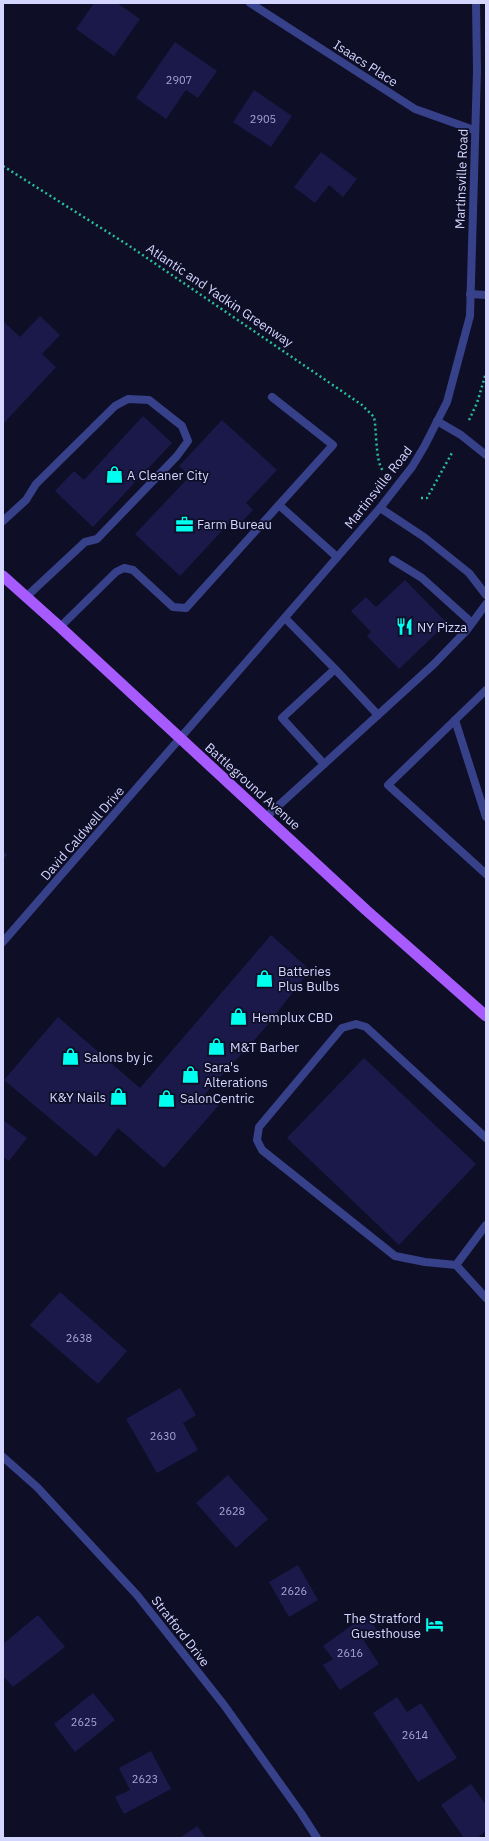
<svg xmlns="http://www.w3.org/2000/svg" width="489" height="1841" font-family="'IBM Plex Sans',sans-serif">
<rect width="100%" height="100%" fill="#0e0e27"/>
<g fill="#1b1949">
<polygon points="94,3 117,3 140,19 114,56 76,29"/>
<polygon points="175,42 217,71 198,98 186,90 166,119 136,98"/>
<polygon points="254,90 292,116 271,147 233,122"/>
<polygon points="321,152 357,179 343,197 329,185 315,203 294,187"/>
<polygon points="40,316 60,335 42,354 56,367 3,424 3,321 20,337"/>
<polygon points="143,416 172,443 93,527 55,491 74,471 84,480"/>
<polygon points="222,420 277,470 246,503 253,510 239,525 233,519 180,576 135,534 190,476 179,466"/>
<polygon points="405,580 447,623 399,669 367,636 371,632 351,611 366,597 376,607"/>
<polygon points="3,851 7,855 3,860"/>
<polygon points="271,935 310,970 266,1027 205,1094 219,1105 164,1168 118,1128 96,1157 4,1080 58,1017 140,1088"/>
<polygon points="364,1058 476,1164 399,1245 287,1138"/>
<polygon points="3,1120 27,1138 9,1161 3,1157"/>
<polygon points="60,1292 127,1351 98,1384 30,1325"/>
<polygon points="180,1388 196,1415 183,1423 198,1450 157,1473 126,1419"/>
<polygon points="228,1475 268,1519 236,1548 196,1503"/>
<polygon points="298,1565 318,1600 289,1617 269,1582"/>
<polygon points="38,1615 65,1647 13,1687 3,1676 3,1644"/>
<polygon points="366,1615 378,1631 364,1641 379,1664 340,1690 323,1665 333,1659 323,1646"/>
<polygon points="93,1693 115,1720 75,1752 54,1724"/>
<polygon points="397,1697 407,1712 421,1703 457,1758 418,1782 373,1713"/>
<polygon points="151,1751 171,1789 124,1814 115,1797 130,1790 119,1768"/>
<polygon points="471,1784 486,1805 486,1831 477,1838 464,1838 441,1805"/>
<polygon points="197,1826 206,1838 180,1838"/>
</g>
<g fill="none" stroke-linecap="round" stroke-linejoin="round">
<g stroke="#28bf9d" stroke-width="2.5" stroke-dasharray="2 3" stroke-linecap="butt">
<path d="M3 166 128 245 362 405 374 417C377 431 375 460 383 471"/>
<polyline points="469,420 477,403 486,373"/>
<polyline points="421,498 427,498 453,451"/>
</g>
<g stroke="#364189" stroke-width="8">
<polyline points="470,294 486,295"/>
<polyline points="437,421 461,435 486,455"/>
<polyline points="279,505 337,557"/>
<polyline points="380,508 424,537 469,573 486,595"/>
<polyline points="3,521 26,500 36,484 115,406 128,399 149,400 182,426 188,441 177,456 97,539 85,542 26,597"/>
<polyline points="393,560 422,578 472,623"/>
<polyline points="285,618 335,669 282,718 324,764"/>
<polyline points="60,627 116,572 124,568 133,570 173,607 186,608 333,445 272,397"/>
<polyline points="335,669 378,715"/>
<polyline points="486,690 388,785 486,874"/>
<polyline points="455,720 486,817"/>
<polyline points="266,817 434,664 467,630 486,604"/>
<polyline points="486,1225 456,1265 486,1298"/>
<polyline points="456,1265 425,1262 395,1256 262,1150 257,1140 259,1127 342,1028 356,1024 366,1027 486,1138"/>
</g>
<g stroke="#364189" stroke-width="8">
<polyline points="250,3 415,109 474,130"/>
<polyline points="3,942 380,508 412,467 424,447 447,402 470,316 477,71 476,3"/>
<polyline points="3,1457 37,1487 137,1595 224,1705 301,1813 317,1838"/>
</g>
<polyline stroke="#a75bff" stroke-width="11" points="3,576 60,627 366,910 486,1016"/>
</g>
<defs>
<symbol id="shop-bare" viewBox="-9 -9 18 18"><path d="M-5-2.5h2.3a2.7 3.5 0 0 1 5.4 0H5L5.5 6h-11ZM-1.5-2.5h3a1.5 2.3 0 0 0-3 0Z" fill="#00ffef" stroke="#0e0e27" stroke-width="2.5" paint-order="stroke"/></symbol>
<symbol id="office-bare" viewBox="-9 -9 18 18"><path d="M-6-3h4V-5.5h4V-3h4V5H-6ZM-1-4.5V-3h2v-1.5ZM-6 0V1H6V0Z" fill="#00ffef" stroke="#0e0e27" stroke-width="2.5" paint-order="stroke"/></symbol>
<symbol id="restaurant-bare" viewBox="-9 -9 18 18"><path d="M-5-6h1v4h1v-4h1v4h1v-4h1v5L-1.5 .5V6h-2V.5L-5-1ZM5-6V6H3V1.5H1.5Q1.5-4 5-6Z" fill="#00ffef" stroke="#0e0e27" stroke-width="2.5" paint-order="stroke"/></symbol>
<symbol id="hotel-bare" viewBox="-9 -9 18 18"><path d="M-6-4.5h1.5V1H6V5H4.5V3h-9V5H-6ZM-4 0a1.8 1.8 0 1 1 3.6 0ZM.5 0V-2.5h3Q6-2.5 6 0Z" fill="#00ffef" stroke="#0e0e27" stroke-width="2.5" paint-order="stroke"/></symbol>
</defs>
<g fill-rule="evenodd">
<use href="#shop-bare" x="102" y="462" width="25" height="25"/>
<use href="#office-bare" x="172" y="512" width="25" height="25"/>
<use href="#restaurant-bare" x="392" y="614" width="25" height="25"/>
<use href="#shop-bare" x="252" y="966" width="25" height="25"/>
<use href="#shop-bare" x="226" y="1004" width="25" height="25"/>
<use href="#shop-bare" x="204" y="1034" width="25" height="25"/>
<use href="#shop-bare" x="58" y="1044" width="25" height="25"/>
<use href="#shop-bare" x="178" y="1062" width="25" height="25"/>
<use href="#shop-bare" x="106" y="1084" width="25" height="25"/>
<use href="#shop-bare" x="154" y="1086" width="25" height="25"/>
<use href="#hotel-bare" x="422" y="1612" width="25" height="25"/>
</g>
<g text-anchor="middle" stroke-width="3.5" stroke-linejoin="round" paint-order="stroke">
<g font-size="11" fill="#a6a7d2">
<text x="179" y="84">2907</text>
<text x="263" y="123">2905</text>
<text x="79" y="1342">2638</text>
<text x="163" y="1440">2630</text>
<text x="232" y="1515">2628</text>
<text x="294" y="1595">2626</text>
<text x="350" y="1657">2616</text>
<text x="84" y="1726">2625</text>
<text x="415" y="1739">2614</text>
<text x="145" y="1783">2623</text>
</g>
<g font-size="13" fill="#d4d6ff" stroke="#0e0e27">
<text transform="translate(366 63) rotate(33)" y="5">Isaacs Place</text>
<text transform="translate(461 179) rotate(-88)" y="5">Martinsville Road</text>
<text transform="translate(220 295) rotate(34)" y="5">Atlantic and Yadkin Greenway</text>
<text transform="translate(378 487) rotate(-52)" y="5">Martinsville Road</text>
<text transform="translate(253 786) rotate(42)" y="5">Battleground Avenue</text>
<text transform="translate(82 833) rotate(-49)" y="5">David Caldwell Drive</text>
<text transform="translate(181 1631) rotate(52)" y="5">Stratford Drive</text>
</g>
<g font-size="13" fill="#d4d6ff" stroke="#0e0e27" text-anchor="start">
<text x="127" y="480">A Cleaner City</text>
<text x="197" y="529">Farm Bureau</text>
<text x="417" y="632">NY Pizza</text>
<text x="278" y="976">Batteries<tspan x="278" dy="15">Plus Bulbs</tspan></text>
<text x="252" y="1022">Hemplux CBD</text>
<text x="230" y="1052">M&amp;T Barber</text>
<text x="84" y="1062">Salons by jc</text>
<text x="204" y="1072">Sara's<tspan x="204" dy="15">Alterations</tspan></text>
<text x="106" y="1102" text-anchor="end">K&amp;Y Nails</text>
<text x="180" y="1103">SalonCentric</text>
<text x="421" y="1623" text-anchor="end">The Stratford<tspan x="421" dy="15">Guesthouse</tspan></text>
</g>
</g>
<rect width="489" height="1841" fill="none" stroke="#d4d6ff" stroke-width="8"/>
</svg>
